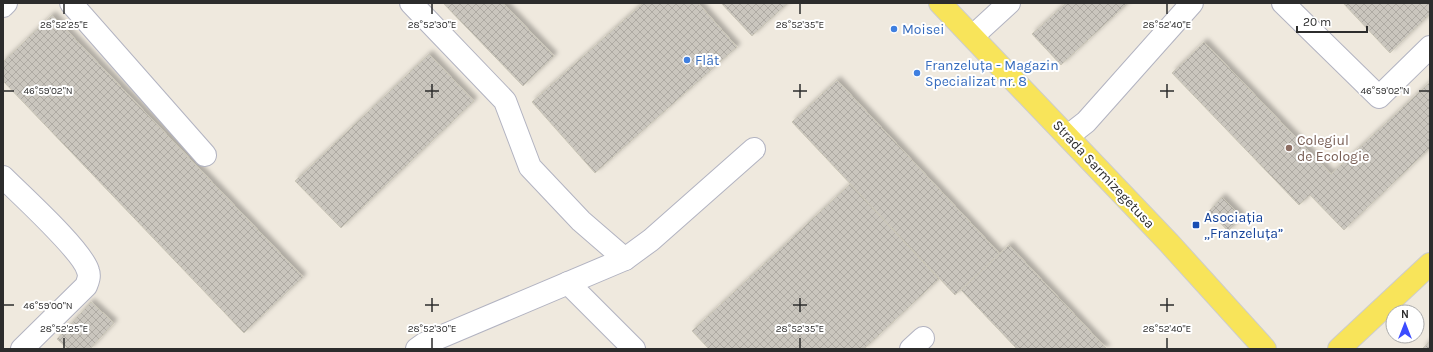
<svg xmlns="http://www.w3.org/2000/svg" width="1433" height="352" font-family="Karla,sans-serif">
<defs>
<pattern id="building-cross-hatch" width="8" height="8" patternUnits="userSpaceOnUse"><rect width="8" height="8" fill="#cac6be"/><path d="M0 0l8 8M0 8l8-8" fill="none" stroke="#aeaaa3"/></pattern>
<filter id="shadow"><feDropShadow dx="3.5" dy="-3.5" stdDeviation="2" flood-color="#0004"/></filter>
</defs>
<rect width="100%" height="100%" fill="#efe9de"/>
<g fill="url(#building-cross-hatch)" stroke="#cac6b7" filter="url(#shadow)">
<polygon points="443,3 503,3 554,56 523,86"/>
<polygon points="643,3 698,3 737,47 595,173 532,102"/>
<polygon points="721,3 788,3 752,36"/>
<polygon points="1066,3 1128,3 1061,65 1032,34"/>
<polygon points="1343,3 1430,3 1430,14 1390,53"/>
<polygon points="52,15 303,277 244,333 3,81 3,62"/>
<polygon points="1204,42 1331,174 1430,82 1430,148 1344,230 1310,195 1299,205 1172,73"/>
<polygon points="429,54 474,101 341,228 295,181"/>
<polygon points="837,80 1000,254 955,295 792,122"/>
<polygon points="850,184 939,279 864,349 709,349 692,331"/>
<polygon points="1222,197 1242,217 1228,231 1209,211"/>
<polygon points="1009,245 1107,349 1017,349 961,290"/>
<polygon points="91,302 114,323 90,349 68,349 57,339"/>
<polygon points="1430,341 1430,349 1422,349"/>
</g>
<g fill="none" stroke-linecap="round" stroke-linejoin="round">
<defs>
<g id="minor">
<polyline points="71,3 205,155"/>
<polyline points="411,3 505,101 530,167 581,221 625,259"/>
<polyline points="1283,3 1379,97 1430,47"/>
<polyline points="3,6 6,3"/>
<polyline points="973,36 1009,3"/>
<polyline points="1068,136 1086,122 1192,3"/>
<path d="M3 177C21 195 83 251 88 271 90 276 88 281 86 286L22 349"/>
<polyline points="568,283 634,349"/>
<polyline points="417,349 424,344 625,259 651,240 754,149"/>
<polyline points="911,349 923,338"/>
</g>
<g id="major">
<polyline points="940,3 1169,243 1265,349"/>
<polyline points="1339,349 1430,264"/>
</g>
</defs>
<use href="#minor" stroke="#b2b3c1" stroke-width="24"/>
<use href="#major" stroke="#ccc" stroke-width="24"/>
<use href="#minor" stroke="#fff" stroke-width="22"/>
<use href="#major" stroke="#f8e45a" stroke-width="22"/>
</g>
<path fill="none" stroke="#2c2c2c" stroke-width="1.5" d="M64 4V14M432 4V14M800 4V14M1167 4V14M432 84V98M800 84V98M1167 84V98M4 91H14M425 91H439M793 91H807M1160 91H1174M1419 91H1429M432 298V312M800 298V312M1167 298V312M4 305H14M425 305H439M793 305H807M1160 305H1174M64 338V348M432 338V348M800 338V348M1167 338V348"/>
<g fill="#3f7fe0" stroke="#fff" stroke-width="1.5">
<circle cx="894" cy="29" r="4"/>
<circle cx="687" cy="60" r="4"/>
<circle cx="917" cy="73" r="4"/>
</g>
<circle fill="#8d6e63" stroke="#fff" stroke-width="1.5" cx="1289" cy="148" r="4"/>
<rect fill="#1a4fb4" stroke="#fff" stroke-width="1.5" x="1192" y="221" width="8" height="8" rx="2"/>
<g text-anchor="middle" stroke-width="4" stroke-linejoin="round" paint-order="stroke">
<g font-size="14" fill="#366cbe" stroke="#fff" text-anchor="start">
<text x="902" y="34">Moisei</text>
<text x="695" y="65">Flät</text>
<text x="925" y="70">Franzeluța - Magazin<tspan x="925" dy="16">Specializat nr. 8</tspan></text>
</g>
<g font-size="14" fill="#785e54" stroke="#fff" text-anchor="start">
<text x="1297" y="145">Colegiul<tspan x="1297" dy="16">de Ecologie</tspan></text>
</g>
<g font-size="14" fill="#2c2c2c" stroke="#fff">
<text transform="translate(1104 174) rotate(47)" y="5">Strada Sarmizegetusa</text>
</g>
<g font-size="14" fill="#164399" stroke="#fff" text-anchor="start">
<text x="1204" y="222">Asociația<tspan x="1204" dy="16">„Franzeluța”</tspan></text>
</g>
</g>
<g font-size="10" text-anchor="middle" fill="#2c2c2c" stroke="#fff" stroke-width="4" stroke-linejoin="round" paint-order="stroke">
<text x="64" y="28">28°52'25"E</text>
<text x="432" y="28">28°52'30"E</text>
<text x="800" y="28">28°52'35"E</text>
<text x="1167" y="28">28°52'40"E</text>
<text x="48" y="94">46°59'02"N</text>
<text x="1385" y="94">46°59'02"N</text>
<text x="48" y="309">46°59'00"N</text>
<text x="64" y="332">28°52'25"E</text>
<text x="432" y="332">28°52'30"E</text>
<text x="800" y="332">28°52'35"E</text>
<text x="1167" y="332">28°52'40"E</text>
</g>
<rect width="1433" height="352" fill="none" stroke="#2c2c2c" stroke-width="8"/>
<g transform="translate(1405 324)"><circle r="19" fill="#ffffff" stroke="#ababab"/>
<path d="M0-3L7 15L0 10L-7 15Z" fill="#3b4bff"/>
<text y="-6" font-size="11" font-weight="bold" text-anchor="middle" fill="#2c2c2c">N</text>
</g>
<path d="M1297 26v6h70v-6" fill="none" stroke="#2c2c2c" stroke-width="2"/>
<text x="1303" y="26" font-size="12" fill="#2c2c2c" stroke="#ffffff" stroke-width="3" paint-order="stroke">20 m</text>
</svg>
